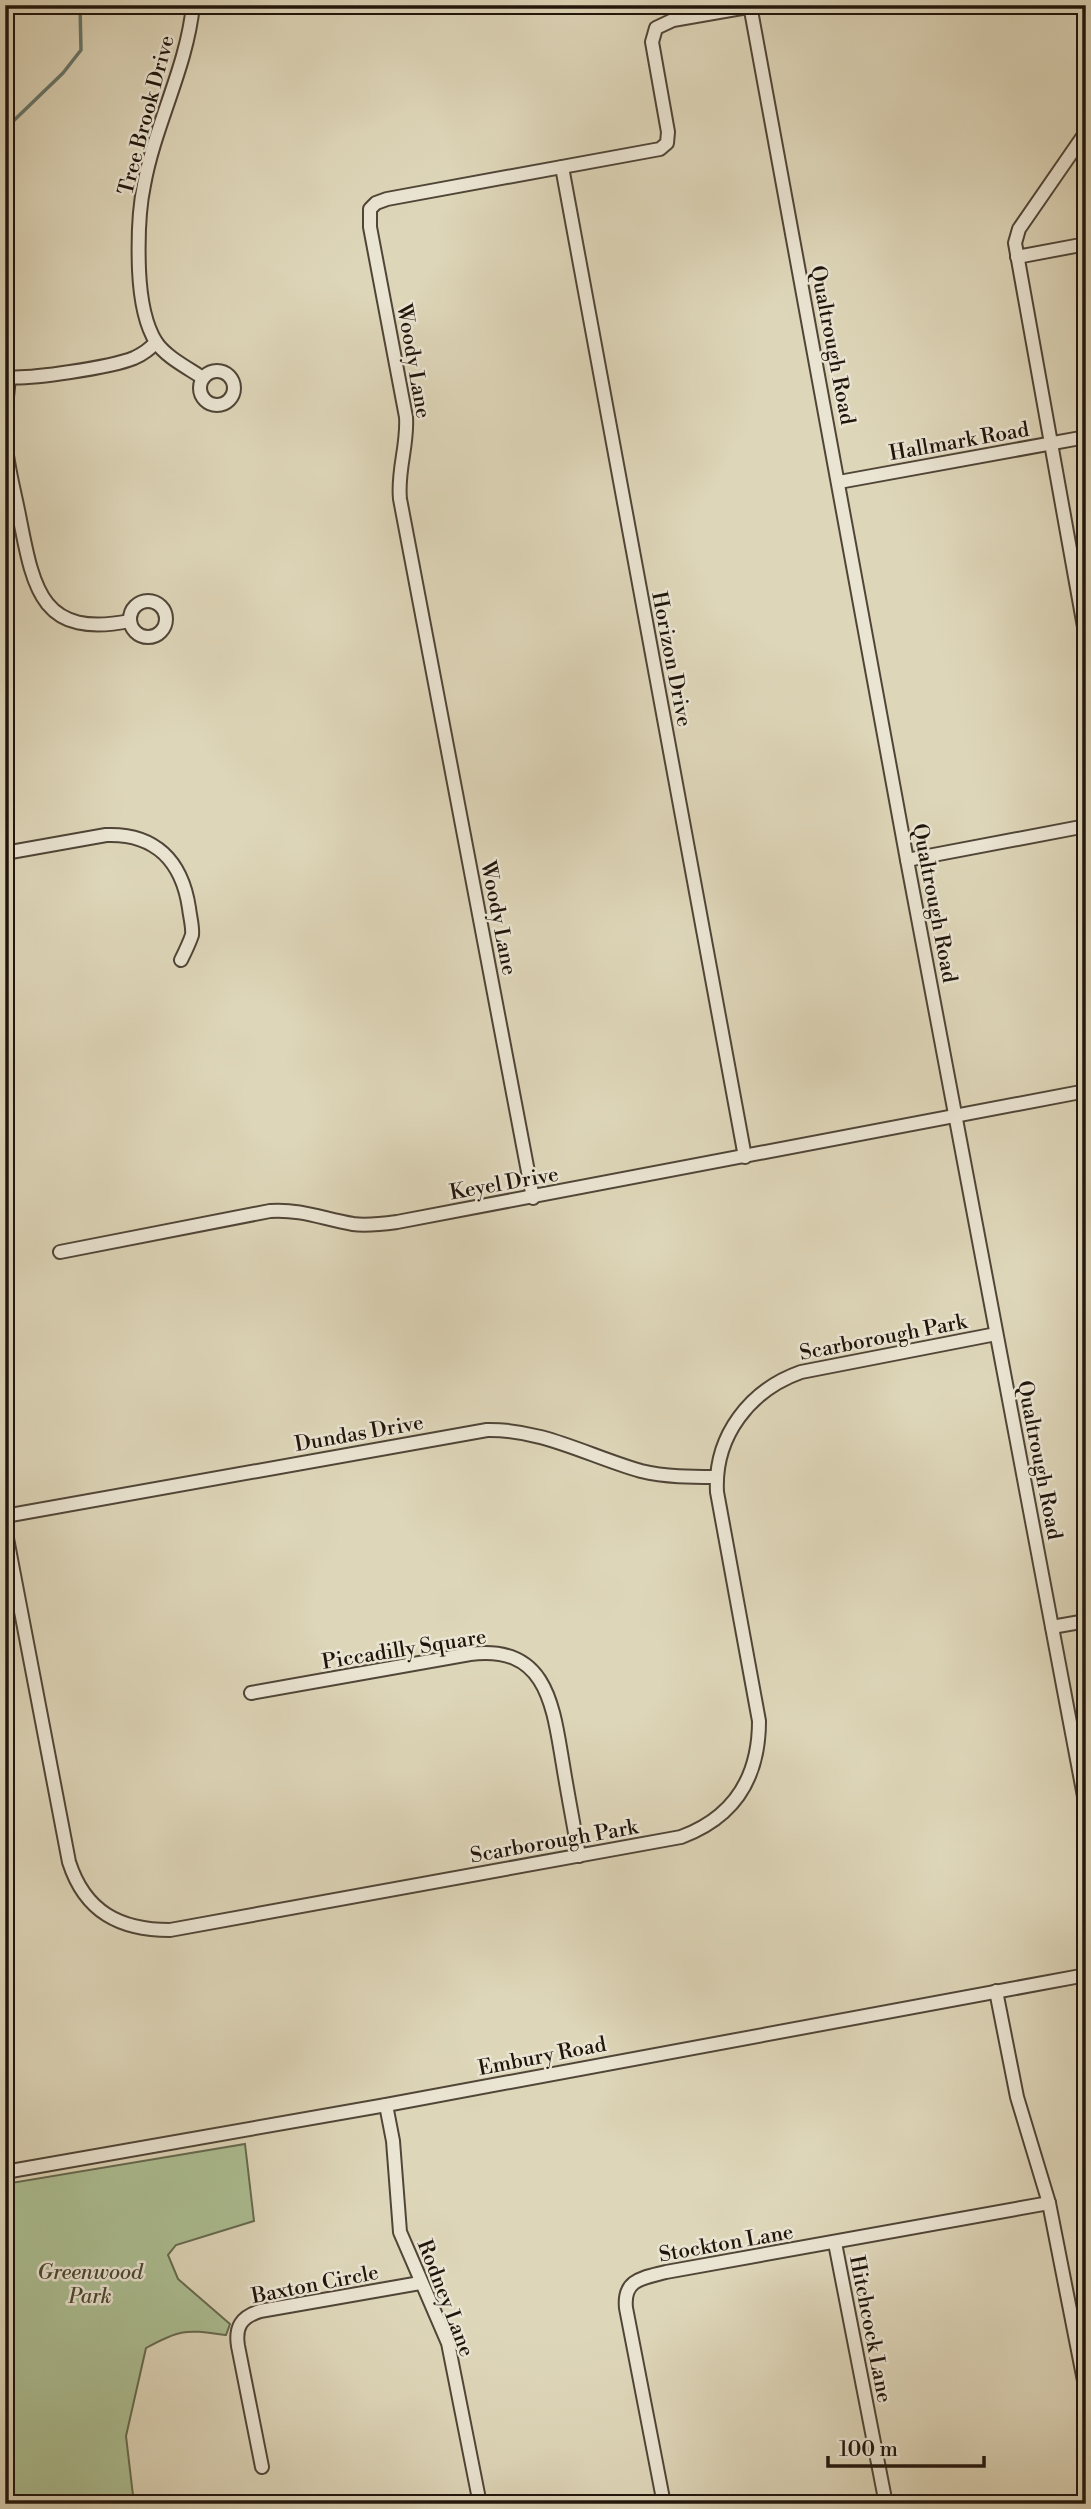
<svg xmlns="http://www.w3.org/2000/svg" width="1091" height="2509" font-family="'Libre Bodoni',serif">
<rect width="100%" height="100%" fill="#ded6b9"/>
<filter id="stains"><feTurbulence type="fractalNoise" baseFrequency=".00286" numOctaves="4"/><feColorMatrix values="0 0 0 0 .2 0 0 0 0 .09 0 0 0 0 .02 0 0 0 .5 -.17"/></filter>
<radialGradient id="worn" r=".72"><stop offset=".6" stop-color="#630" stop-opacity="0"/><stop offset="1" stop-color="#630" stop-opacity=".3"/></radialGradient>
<path fill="#acbf93" stroke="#666a50" stroke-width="2" d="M245 2144 254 2221 176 2245 168 2255 178 2279 230 2324 226 2335C186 2330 182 2328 146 2348L126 2436 134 2504H5V2184Z"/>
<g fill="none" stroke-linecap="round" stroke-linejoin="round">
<polyline stroke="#66776c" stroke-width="3.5" points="5,129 63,73 81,50 80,5"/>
<defs>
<g id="minor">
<path d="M193 5C187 67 155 124 144 185 138 213 138 242 139 270 140 292 144 323 156 342 166 357 188 368 203 378"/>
<polyline points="750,5 907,860 1086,1807"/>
<polyline points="1086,132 1019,229 1015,243 1086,638"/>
<polyline points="562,167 745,1157"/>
<polyline points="1017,257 1086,244"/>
<circle cx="217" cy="388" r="17"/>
<path d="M5 377C29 380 112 367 134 358 143 354 150 349 156 342"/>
<polyline points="5,416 9,378"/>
<path d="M5 439C7 466 15 493 20 520 34 592 43 638 130 621"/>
<polyline points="839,482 1086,437"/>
<circle cx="148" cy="619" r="18"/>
<path d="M5 853 106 835C155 833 182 861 189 908 190 917 193 927 192 935 189 944 185 952 181 960"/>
<polyline points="907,860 1086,826"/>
<path d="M533 1198 400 499C397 471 408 445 406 417L370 227V209L376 203 387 199 660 149 667 143 668 132 652 42 656 28 673 20 759 5"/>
<path d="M60 1252 270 1211C302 1209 323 1219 353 1224 367 1226 382 1224 397 1222L1086 1091"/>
<path d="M5 1516 487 1430C543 1429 588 1456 641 1471 666 1477 691 1477 716 1477"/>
<path d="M5 1528 69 1862C85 1912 120 1930 170 1930L681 1837C735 1817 759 1777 759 1721L717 1492C714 1436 750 1390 801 1372L996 1334"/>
<polyline points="1052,1627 1086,1621"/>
<path d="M251 1693 470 1654C548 1644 553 1707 563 1765 568 1796 574 1826 579 1856"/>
<polyline points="996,1991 1017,2097 1049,2203 1086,2391"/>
<polyline points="386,2105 393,2141 400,2232 448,2343 480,2504"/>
<polyline points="5,2172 386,2105 1086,1975"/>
<polyline points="835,2243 886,2504"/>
<path d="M262 2467 238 2346C235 2327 241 2317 260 2311L420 2283"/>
<path d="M664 2504 626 2308C623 2279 643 2278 666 2272L1049 2203"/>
</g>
</defs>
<use href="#minor" stroke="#504537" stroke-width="16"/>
<use href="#minor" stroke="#eae4d2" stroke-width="12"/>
</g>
<g text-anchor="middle" stroke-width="5" stroke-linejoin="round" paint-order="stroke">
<g font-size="21" fill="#20150c" stroke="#eae4d2">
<text transform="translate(146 115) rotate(-75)" y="7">Tree Brook Drive</text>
<text transform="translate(833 345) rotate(79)" y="7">Qualtrough Road</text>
<text transform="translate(414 361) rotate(80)" y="7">Woody Lane</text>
<text transform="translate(959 441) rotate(-10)" y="7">Hallmark Road</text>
<text transform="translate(672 659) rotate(79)" y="7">Horizon Drive</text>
<text transform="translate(935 903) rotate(79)" y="7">Qualtrough Road</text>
<text transform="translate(499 918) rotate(79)" y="7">Woody Lane</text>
<text transform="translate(504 1183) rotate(-10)" y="7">Keyel Drive</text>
<text transform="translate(883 1337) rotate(-11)" y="7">Scarborough Park</text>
<text transform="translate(359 1433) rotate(-10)" y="7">Dundas Drive</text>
<text transform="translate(1040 1460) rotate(79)" y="7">Qualtrough Road</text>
<text transform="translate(404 1649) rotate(-9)" y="7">Piccadilly Square</text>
<text transform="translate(554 1841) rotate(-10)" y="7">Scarborough Park</text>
<text transform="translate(542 2056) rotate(-11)" y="7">Embury Road</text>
<text transform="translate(726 2243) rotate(-10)" y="7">Stockton Lane</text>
<text transform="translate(315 2284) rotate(-11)" y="7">Baxton Circle</text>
<text transform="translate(446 2298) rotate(69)" y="7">Rodney Lane</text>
<text transform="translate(871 2329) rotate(79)" y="7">Hitchcock Lane</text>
</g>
<g font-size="21" font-style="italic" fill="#4a4834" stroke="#eae4d2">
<text x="90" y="2279">Greenwood<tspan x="90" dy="24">Park</tspan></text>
</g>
</g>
<rect width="1091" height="2509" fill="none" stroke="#ded6b9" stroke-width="28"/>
<rect x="7" y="7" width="1077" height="2495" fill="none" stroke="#20150c" stroke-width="3.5"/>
<rect x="14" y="14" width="1063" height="2481" fill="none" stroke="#20150c" stroke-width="2"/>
<path d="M828 2456v10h156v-10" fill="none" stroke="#20150c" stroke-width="3.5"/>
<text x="839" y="2456" font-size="21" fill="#20150c" stroke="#eae4d2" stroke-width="5" paint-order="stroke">100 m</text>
<rect width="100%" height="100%" filter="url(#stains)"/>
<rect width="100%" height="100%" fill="url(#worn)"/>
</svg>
